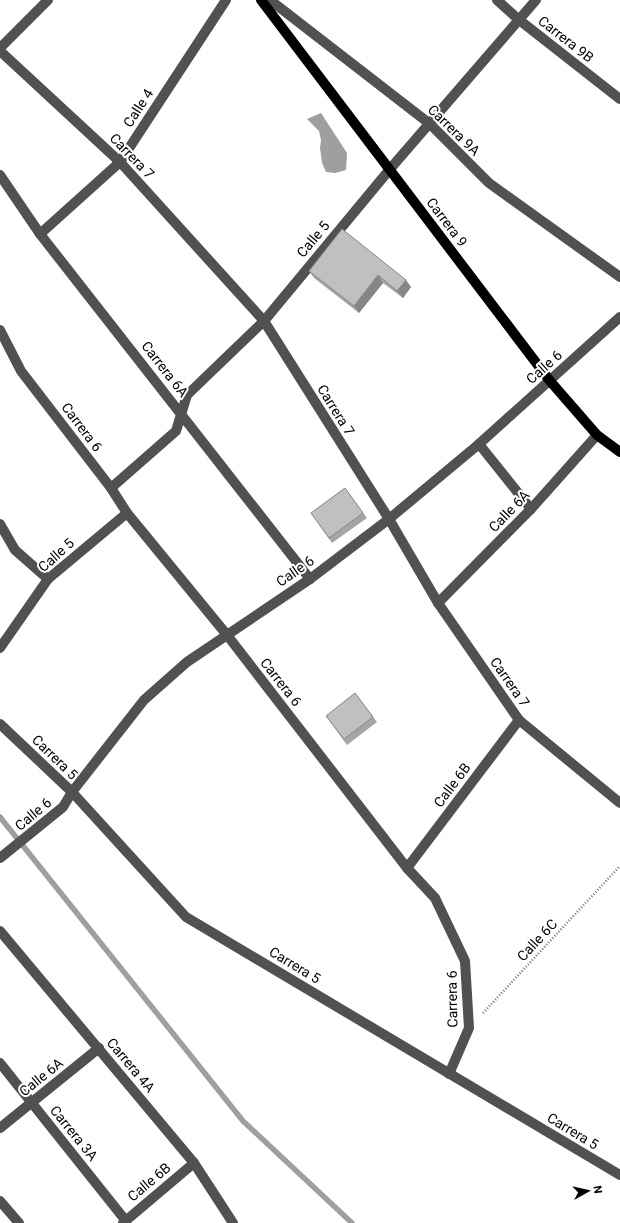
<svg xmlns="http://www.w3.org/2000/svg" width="620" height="1223" font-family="Roboto,sans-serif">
<rect width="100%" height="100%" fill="#fff"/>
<polygon fill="#9f9f9f" points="321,113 347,153 346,170 335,173 326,172 322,163 320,148 321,140 319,131 307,119"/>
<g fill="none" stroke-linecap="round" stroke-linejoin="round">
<polyline stroke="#9f9f9f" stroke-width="5.5" points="0,817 243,1121 352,1223"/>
<polyline stroke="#737373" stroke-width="2.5" stroke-dasharray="1 2" stroke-linecap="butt" points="483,1013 620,866"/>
<g stroke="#515151" stroke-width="10">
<polyline points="270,0 430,124 489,183 620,277"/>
<polyline points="497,0 518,19 620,99"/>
<polyline points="0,48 48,0"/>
<polyline points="0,51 120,162 264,321 389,519 438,603 519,720 620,803"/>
<polyline points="0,175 40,234 310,579"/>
<polyline points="40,234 120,162 226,0"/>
<polyline points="0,330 21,371 111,488 127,513 227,635 407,868 435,898 465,961 469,1028 449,1074"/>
<polyline points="479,444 531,509"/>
<polyline points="111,488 176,431 187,395 264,321 390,169 536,0"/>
<polyline points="0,524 15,550 48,579"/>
<polyline points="438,603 531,509 597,435"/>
<polyline points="0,648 48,579 127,513"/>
<polyline points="0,724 72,792 186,917 620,1175"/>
<polyline points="0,858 63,807 72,792 144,700 187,662 310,579 389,519 479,444 620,317"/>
<polyline points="407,868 519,720"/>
<polyline points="0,931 194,1163 233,1223"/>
<polyline points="0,1063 126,1221"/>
<polyline points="0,1128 99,1048"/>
<polyline points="0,1201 19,1223"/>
<polyline points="123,1223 194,1163"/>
</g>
<polyline stroke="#000" stroke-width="10" points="261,0 550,381 597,435 620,452"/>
</g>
<g fill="#a5a5a5">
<polygon points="342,229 411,287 403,298 383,283 359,313 314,278 309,271"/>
<polygon points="345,488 367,518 332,543 311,513"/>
<polygon points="355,693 377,722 347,745 326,716"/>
</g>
<g fill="#868686">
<polygon points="378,275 383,283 359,313 354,306"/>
<polygon points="406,280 411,287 403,298 397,291"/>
</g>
<g fill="#c0c0c0" stroke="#868686">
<polygon points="342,229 406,280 397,291 378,275 354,306 309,271"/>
<polygon points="345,488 363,513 329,538 311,513"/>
<polygon points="355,693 373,717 344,739 326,716"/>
</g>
<g text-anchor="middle" stroke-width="4" stroke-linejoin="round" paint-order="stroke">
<g font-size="14" fill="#000" stroke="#fff">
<text transform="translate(566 39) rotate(38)" y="5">Carrera 9B</text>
<text transform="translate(138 108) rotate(-57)" y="5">Calle 4</text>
<text transform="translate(454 130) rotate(44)" y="5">Carrera 9A</text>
<text transform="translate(132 156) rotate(46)" y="5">Carrera 7</text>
<text transform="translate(447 222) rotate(53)" y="5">Carrera 9</text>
<text transform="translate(313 239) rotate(-50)" y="5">Calle 5</text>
<text transform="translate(544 367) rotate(-42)" y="5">Calle 6</text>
<text transform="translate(165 369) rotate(52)" y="5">Carrera 6A</text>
<text transform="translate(336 410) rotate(58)" y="5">Carrera 7</text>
<text transform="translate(82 427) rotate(53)" y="5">Carrera 6</text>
<text transform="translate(509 511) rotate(-46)" y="5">Calle 6A</text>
<text transform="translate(56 555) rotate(-42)" y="5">Calle 5</text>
<text transform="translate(295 571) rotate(-35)" y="5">Calle 6</text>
<text transform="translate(281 682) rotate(52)" y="5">Carrera 6</text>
<text transform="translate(510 682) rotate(55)" y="5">Carrera 7</text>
<text transform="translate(55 757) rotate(44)" y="5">Carrera 5</text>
<text transform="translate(452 785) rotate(-53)" y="5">Calle 6B</text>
<text transform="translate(33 814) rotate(-40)" y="5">Calle 6</text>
<text transform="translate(537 940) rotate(-47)" y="5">Calle 6C</text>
<text transform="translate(295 965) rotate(31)" y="5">Carrera 5</text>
<text transform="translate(452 999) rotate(-91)" y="5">Carrera 6</text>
<text transform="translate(131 1065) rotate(50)" y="5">Carrera 4A</text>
<text transform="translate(41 1077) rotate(-39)" y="5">Calle 6A</text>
<text transform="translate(573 1131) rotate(31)" y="5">Carrera 5</text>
<text transform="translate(74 1133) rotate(51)" y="5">Carrera 3A</text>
<text transform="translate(149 1182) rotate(-40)" y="5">Calle 6B</text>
</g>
</g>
<g transform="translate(588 1191) rotate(82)" stroke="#ffffff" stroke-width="3" paint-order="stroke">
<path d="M0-3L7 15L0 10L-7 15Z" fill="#000000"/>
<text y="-6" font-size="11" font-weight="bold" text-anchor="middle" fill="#000000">N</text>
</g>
</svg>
